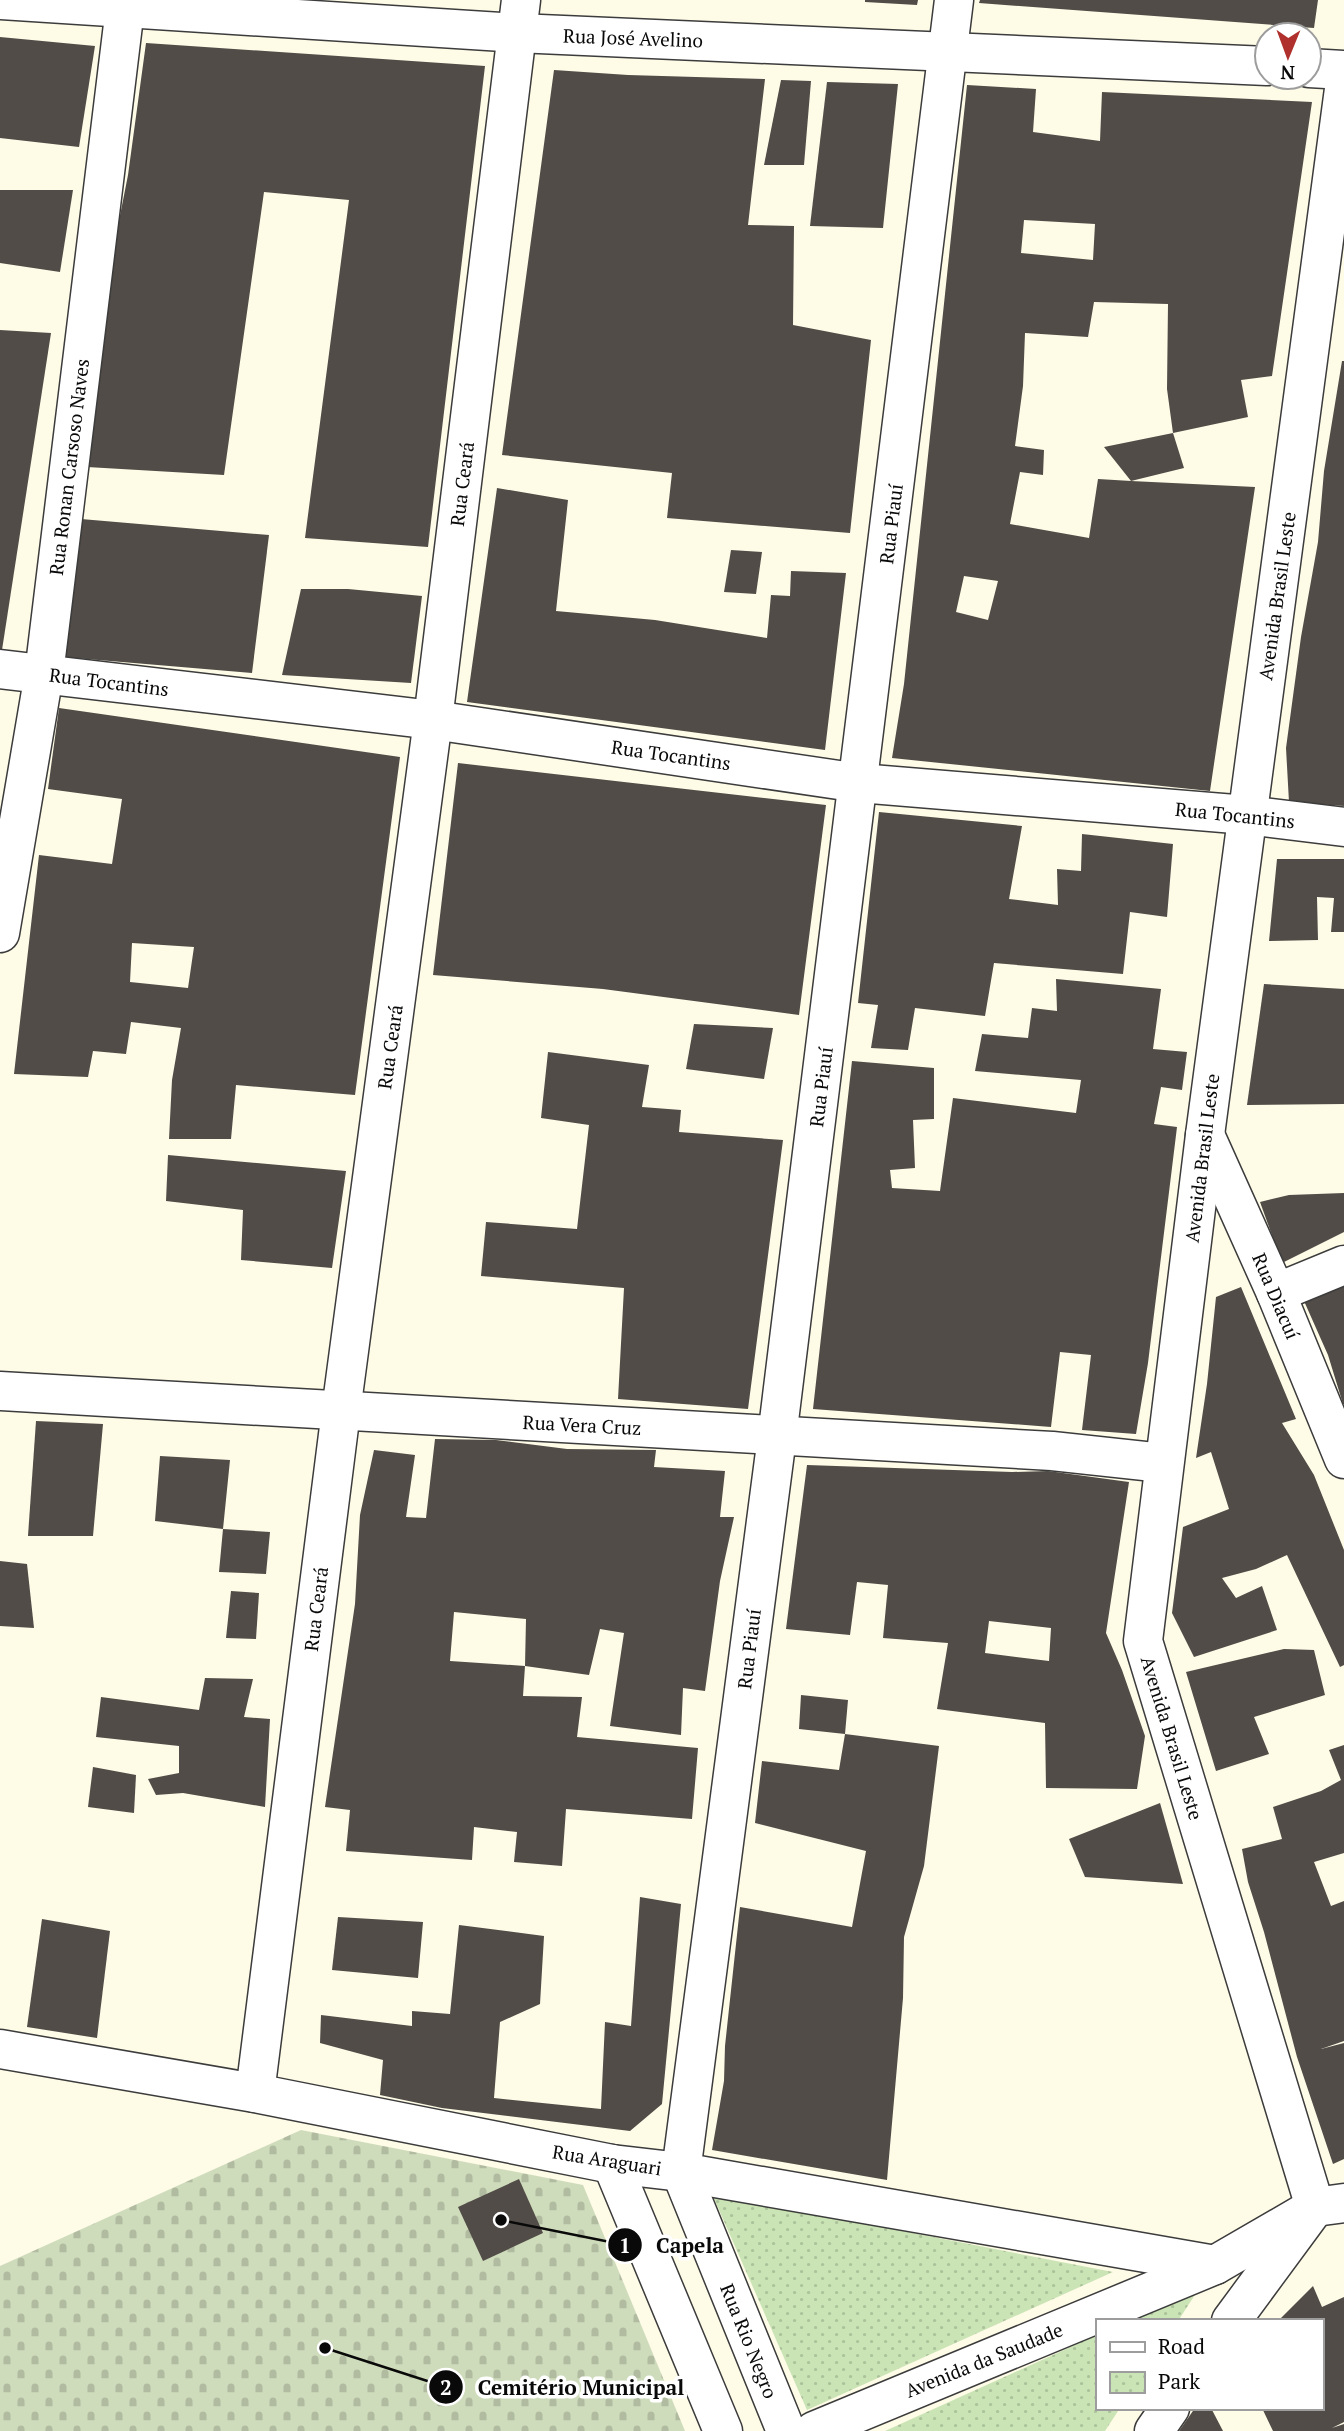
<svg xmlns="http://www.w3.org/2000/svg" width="1344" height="2431" font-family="'PT Serif',serif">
<defs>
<pattern id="cemetery-stones" width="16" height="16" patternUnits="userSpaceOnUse" patternTransform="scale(1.75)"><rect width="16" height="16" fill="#cfdcbc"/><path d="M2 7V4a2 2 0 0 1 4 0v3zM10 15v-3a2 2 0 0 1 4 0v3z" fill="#b0bba0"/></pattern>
<pattern id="park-dots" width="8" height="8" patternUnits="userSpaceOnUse" patternTransform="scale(1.75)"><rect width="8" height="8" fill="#cae4b5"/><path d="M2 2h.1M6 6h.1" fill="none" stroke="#acc29a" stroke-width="1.8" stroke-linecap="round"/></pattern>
</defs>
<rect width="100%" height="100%" fill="#fefbe7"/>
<polygon fill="url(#cemetery-stones)" points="301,2130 583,2185 685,2431 0,2431 0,2266"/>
<g fill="url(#park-dots)">
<polygon points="712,2194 1113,2272 807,2410"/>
<polygon points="1198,2290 1178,2321 1130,2321"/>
<polygon points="1097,2335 1097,2408 1120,2408 1105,2431 885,2431"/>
</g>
<g fill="#514c47" fill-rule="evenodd">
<polygon points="865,0 918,0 917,5 865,2"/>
<polygon points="980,0 1318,0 1314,28 979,3"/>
<polygon points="0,37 95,46 79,147 0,138"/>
<polygon points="146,43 485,66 428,547 305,538 349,200 264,192 224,475 87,467 115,241 128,175"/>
<polygon points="554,70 628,75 765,79 748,225 794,226 793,325 871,340 850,533 667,518 672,473 502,455"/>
<polygon points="781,80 811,81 804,165 764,165"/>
<polygon points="827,82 898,84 883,228 810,226"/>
<path d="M967 85 1036 89 1033 132 1100 141 1102 92 1312 102 1272 376 1241 380 1248 417 1173 433 1167 389 1168 304 1094 302 1088 337 1025 333 1023 386 1015 446 1044 450 1043 475 1020 472 1010 524 1089 538 1098 479 1131 481 1104 447 1173 433 1184 468 1131 481 1255 487 1210 791 892 758 904 684ZM1024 220 1095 224 1093 260 1021 253ZM964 576 998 581 988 620 956 612Z"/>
<polygon points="0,190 73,190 60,272 0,263"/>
<polygon points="0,330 51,333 2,650 0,650"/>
<polygon points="1342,361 1344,361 1344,806 1289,802 1286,748 1301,637 1318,542 1324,471"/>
<polygon points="497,488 568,500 556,611 655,620 767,638 771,595 790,596 791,571 846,573 825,750 467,702"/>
<polygon points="81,519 269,535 252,673 63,657"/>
<polygon points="731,550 762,552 756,594 724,592"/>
<polygon points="301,589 348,589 422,596 411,683 282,675"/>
<path d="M59 708 400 757 355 1095 236 1085 231 1139H169L172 1080 181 1028 131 1022 126 1054 93 1051 88 1077 14 1074 39 855 112 864 122 799 48 789ZM132 943 194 947 188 988 130 982Z"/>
<polygon points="458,763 826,805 799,1015 603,989 433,975"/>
<polygon points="879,812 1022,826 1009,899 1058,905 1057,869 1081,871 1082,834 1173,844 1167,917 1130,912 1123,974 994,963 985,1016 915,1008 908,1050 871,1048 878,1005 858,1003"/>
<polygon points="1277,859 1344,859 1344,932 1331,932 1334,898 1317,897 1318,940 1269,941"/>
<polygon points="1056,979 1161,989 1153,1049 1187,1052 1182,1090 1161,1087 1154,1124 1177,1127 1148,1363 1136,1434 1082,1430 1091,1355 1060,1352 1051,1427 813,1409 852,1061 934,1068 934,1119 913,1120 915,1168 890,1170 892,1188 940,1191 953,1098 1076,1113 1081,1080 975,1071 982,1034 1028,1038 1032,1008 1057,1011"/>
<polygon points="1264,984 1344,989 1344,1104 1247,1105"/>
<polygon points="694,1024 773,1028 764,1079 686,1069"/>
<polygon points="548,1052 649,1065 642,1107 681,1110 679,1132 783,1140 748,1409 618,1399 624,1288 481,1276 486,1222 577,1229 589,1125 541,1118"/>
<polygon points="168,1155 346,1171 332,1268 241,1260 243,1210 166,1201"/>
<polygon points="1344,1193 1344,1232 1282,1263 1260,1202 1289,1195"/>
<polygon points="1344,1284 1344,1404 1343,1404 1328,1355 1304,1301"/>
<polygon points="1241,1287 1296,1419 1282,1423 1314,1475 1344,1550 1344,1665 1340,1667 1287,1555 1256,1569 1222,1578 1236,1598 1262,1586 1277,1630 1194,1657 1172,1613 1183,1527 1229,1509 1211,1452 1196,1458 1207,1384 1216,1297"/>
<polygon points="36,1421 103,1424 93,1536 28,1536"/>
<polygon points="435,1439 496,1440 567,1449 656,1450 654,1467 725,1471 720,1517 734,1517 720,1581 705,1691 683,1688 681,1735 610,1726 624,1633 600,1629 589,1675 525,1666 526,1619 454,1612 450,1661 525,1666 523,1696 582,1697 577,1737 698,1748 692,1819 566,1809 562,1866 514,1862 517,1832 474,1827 472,1860 346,1851 350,1810 325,1807 355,1604 360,1515 374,1450 415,1455 406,1517 426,1518"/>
<polygon points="160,1456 230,1460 223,1529 270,1532 266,1574 219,1572 223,1529 155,1521"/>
<path d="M807 1465 1012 1472 1048 1471 1129 1482 1106 1633 1122 1670 1145 1736 1137 1789 1046 1788 1045 1723 937 1709 948 1643 883 1638 888 1585 857 1582 850 1635 786 1629ZM989 1621 1051 1628 1049 1661 985 1653Z"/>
<polygon points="0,1561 27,1564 34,1628 0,1626"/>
<polygon points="231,1591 259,1593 256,1639 226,1638"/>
<polygon points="1284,1649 1314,1650 1325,1695 1254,1717 1269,1754 1216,1771 1186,1672"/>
<polygon points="205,1678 253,1679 244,1717 270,1719 265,1807 183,1793 156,1795 148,1779 179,1773 179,1746 96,1737 101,1697 199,1710"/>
<polygon points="801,1695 848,1700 845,1734 939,1746 924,1866 904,1937 903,1998 887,2180 712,2150 724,2081 725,2046 740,1907 852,1927 866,1851 755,1823 762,1761 839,1770 845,1734 799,1729"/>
<polygon points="1344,1745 1344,1853 1314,1862 1331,1906 1344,1901 1344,2041 1321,2049 1344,2043 1344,2159 1333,2164 1297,2057 1264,1932 1248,1882 1242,1849 1282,1839 1273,1807 1321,1791 1341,1780 1329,1750"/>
<polygon points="93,1767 136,1775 134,1813 88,1807"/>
<polygon points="1160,1803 1183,1884 1085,1877 1069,1839"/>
<polygon points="640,1897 681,1904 662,2104 630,2131 442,2108 380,2095 383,2060 320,2043 321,2015 412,2026 412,2011 450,2014 459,1925 544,1936 540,2004 500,2022 494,2098 601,2109 605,2022 631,2026"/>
<polygon points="338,1917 423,1922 418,1978 332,1970"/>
<polygon points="42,1919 110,1931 97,2038 27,2027"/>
<polygon points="519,2179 543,2233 483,2261 458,2207"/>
<polygon points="1313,2286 1322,2307 1344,2297 1344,2422 1332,2428 1344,2424 1344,2431 1273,2431 1262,2408 1321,2408 1321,2321 1278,2321"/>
<polygon points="1195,2408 1211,2408 1223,2431 1179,2431"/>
</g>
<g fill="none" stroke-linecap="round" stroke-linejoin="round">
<defs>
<g id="minor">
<polyline points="0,0 517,33 1267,66"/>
<polyline points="1309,68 1344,70"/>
<polyline points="0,669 433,720 859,783 1247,815 1344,827"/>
<polyline points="0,933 44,674 126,0"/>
<polyline points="1205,1135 1276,1293 1344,1459"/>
<polyline points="1276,1293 1344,1265"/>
<polyline points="0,1391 1052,1451 1163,1463"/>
<polyline points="0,2049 255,2093 612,2164 681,2172 1215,2265"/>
<polyline points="255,2093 341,1411 433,720 521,0"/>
<polyline points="612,2164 723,2431"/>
<polyline points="1231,2321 1315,2207 1143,1641 1205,1135 1344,89"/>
<polyline points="786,2431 681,2172 777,1437 954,0"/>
<polyline points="814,2431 1215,2265 1315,2207 1344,2203"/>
<polyline points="1154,2431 1170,2408"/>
</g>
</defs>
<use href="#minor" stroke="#3c3c3c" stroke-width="41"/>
<use href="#minor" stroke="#fff" stroke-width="38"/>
</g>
<g text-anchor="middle" stroke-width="7" stroke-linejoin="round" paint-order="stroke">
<g font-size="19" fill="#090909" stroke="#fff">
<text transform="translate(633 38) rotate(2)" y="7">Rua José Avelino</text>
<text transform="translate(69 467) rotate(-83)" y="7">Rua Ronan Carsoso Naves</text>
<text transform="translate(462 484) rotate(-83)" y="7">Rua Ceará</text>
<text transform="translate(891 524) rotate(-83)" y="7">Rua Piauí</text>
<text transform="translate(1277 596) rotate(-82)" y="7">Avenida Brasil Leste</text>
<text transform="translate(109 682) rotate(7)" y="7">Rua Tocantins</text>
<text transform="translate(671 755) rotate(8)" y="7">Rua Tocantins</text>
<text transform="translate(1235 815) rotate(6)" y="7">Rua Tocantins</text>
<text transform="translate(390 1047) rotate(-82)" y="7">Rua Ceará</text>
<text transform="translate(821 1087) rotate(-83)" y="7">Rua Piauí</text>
<text transform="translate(1202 1158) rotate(-83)" y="7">Avenida Brasil Leste</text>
<text transform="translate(1276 1296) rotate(67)" y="7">Rua Diacuí</text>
<text transform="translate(582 1425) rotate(3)" y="7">Rua Vera Cruz</text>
<text transform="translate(316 1609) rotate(-83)" y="7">Rua Ceará</text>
<text transform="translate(749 1649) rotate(-83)" y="7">Rua Piauí</text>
<text transform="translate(1172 1738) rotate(73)" y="7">Avenida Brasil Leste</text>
<text transform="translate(607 2160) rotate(9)" y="7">Rua Araguari</text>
<text transform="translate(749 2341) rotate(68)" y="7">Rua Rio Negro</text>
<text transform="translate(984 2360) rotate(-22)" y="7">Avenida da Saudade</text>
</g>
</g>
<path fill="none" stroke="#090909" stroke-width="2.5" d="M501 2220L625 2245M325 2348L446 2387"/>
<g fill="#090909" stroke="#fff" stroke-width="2.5">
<circle cx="501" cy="2220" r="7"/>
<circle cx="325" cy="2348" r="7"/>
<circle cx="625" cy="2245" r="18"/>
<circle cx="446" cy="2387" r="18"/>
</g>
<g font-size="21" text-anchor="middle" font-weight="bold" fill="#fff">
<text x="625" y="2253">1</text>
<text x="446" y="2395">2</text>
</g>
<g font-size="21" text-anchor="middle" font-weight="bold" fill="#090909" stroke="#fff" stroke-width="7" stroke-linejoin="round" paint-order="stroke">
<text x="690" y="2253">Capela</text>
<text x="581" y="2395">Cemitério Municipal</text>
</g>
<rect x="1096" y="2319" width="228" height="91" fill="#ffffff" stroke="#9d9d9d" stroke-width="2"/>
<rect x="1110" y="2342" width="35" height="10" fill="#ffffff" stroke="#9d9d9d" stroke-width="2"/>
<text x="1158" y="2354" font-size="21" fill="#090909">Road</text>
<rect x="1110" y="2372" width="35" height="21" fill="url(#park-dots)" stroke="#9d9d9d" stroke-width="2"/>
<text x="1158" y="2389" font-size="21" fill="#090909">Park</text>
<g transform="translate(1288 56) rotate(181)"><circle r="33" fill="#ffffff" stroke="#9d9d9d" stroke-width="2"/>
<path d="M0-5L12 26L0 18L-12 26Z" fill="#af302c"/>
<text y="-10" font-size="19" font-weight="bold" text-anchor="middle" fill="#090909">N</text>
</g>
</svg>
